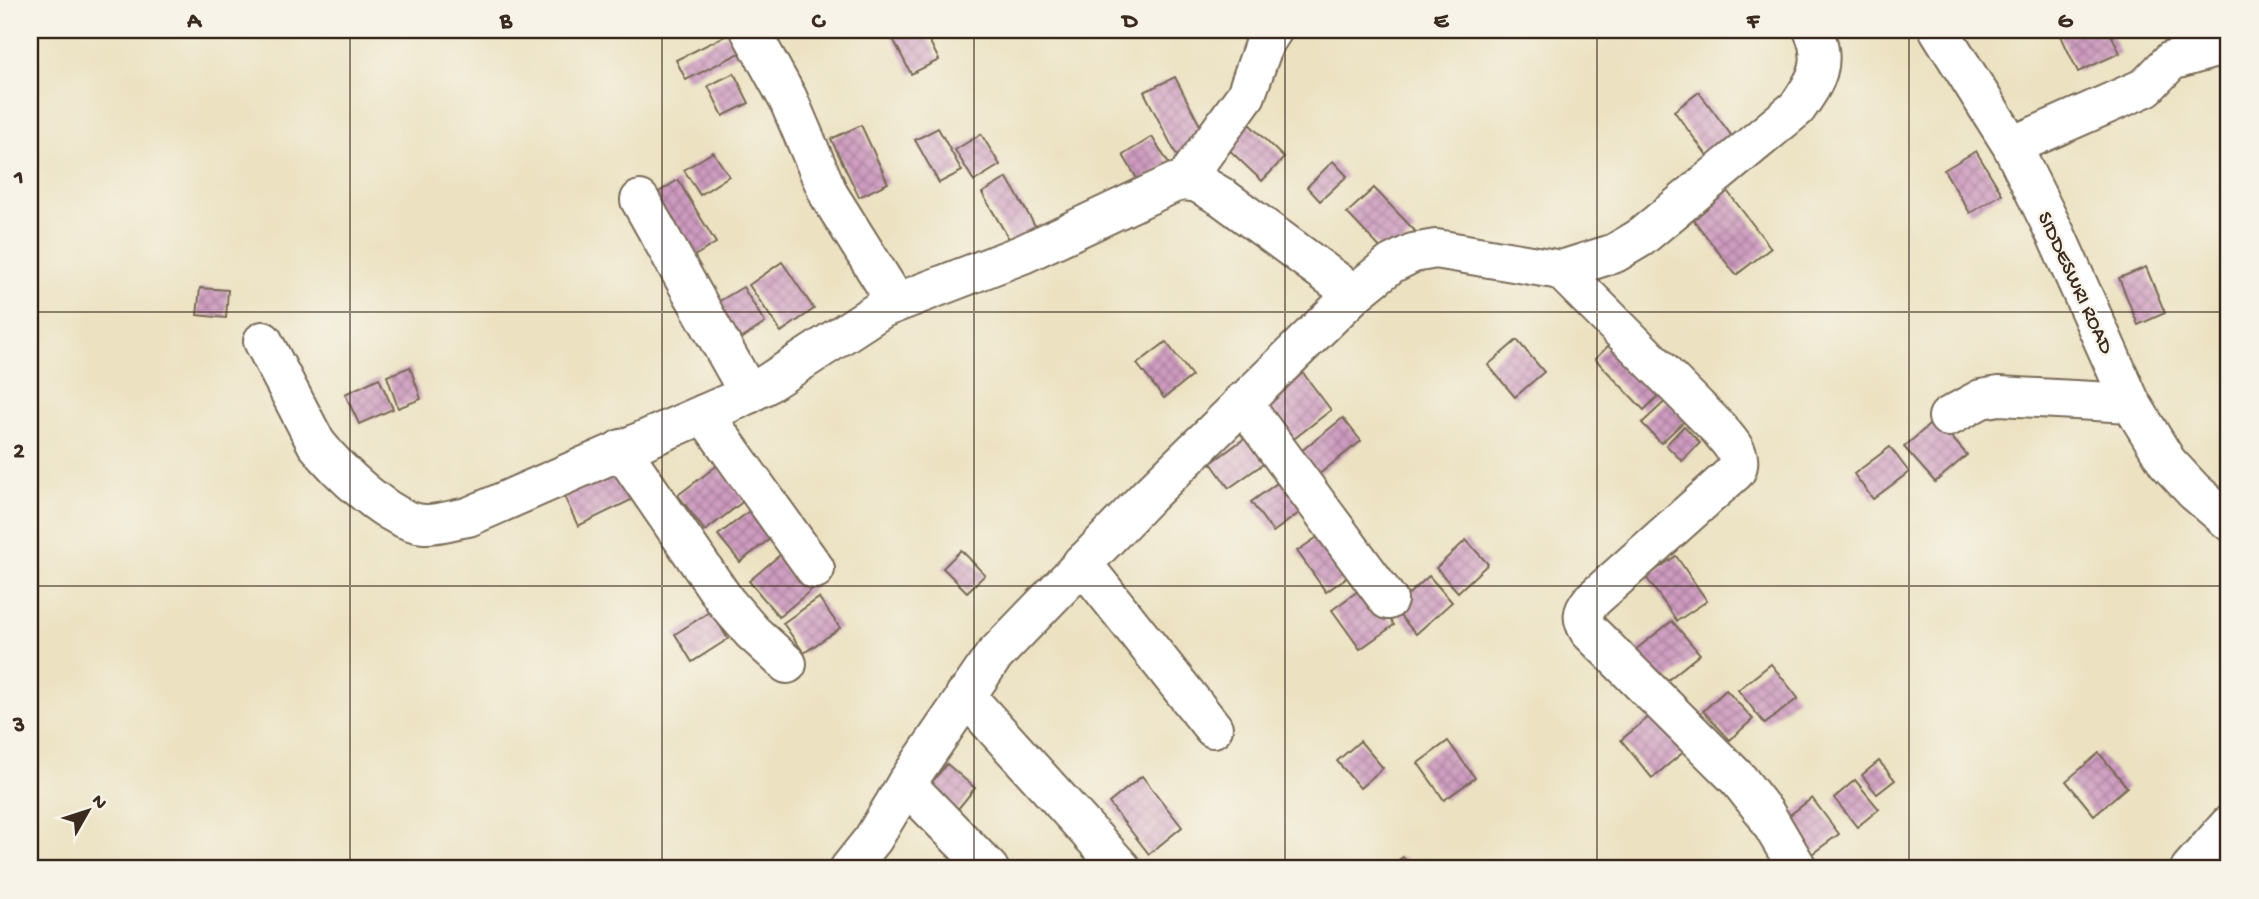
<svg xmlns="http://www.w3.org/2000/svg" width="2259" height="899" font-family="'Gochi Hand',sans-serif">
<defs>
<pattern id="building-cross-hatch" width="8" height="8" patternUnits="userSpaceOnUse" patternTransform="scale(1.75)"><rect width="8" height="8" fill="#ce9bc0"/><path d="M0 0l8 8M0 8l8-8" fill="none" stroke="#a87f9b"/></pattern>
</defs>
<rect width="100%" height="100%" fill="#f7f3e8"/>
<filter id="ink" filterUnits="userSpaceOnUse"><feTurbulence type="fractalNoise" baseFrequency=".0143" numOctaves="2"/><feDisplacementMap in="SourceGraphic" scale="14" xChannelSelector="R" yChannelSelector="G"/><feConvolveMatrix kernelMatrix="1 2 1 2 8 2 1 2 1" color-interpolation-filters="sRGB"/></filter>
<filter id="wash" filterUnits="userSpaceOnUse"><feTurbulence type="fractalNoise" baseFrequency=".00686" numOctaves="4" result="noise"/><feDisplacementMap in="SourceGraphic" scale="28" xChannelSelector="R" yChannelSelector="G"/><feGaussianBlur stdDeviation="1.57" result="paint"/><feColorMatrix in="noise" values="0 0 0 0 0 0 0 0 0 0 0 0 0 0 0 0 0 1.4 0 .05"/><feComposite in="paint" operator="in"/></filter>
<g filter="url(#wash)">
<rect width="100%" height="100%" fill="#ece2c2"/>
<g id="blocks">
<g fill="url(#building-cross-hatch)">
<polygon points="891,30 924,30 939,60 911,74 889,31"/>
<polygon points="2058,30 2109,30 2120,53 2078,72"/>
<polygon points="733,32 742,52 686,80 676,60"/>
<polygon points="734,73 749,103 723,116 708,86"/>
<polygon points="1175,77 1209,143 1178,158 1144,92"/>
<polygon points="1699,92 1737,143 1712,162 1674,111"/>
<polygon points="1246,121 1284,158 1262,181 1224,145"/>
<polygon points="861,125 888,183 859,197 831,139"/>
<polygon points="938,128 962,171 939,183 915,140"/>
<polygon points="981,134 1000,165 974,181 955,150"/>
<polygon points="1152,137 1169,164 1139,182 1123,155"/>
<polygon points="1976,151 2002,194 1970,213 1944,170"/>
<polygon points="713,152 729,176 700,195 684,170"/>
<polygon points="1333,161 1347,176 1320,201 1307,187"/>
<polygon points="1007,178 1037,229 1012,244 982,193"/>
<polygon points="678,180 716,243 686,261 648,199"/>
<polygon points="1724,187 1771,248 1736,275 1689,214"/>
<polygon points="1374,188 1415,231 1389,257 1347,213"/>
<polygon points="782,262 814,309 781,332 749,285"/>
<polygon points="2146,267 2165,313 2138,325 2119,278"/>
<polygon points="743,287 765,323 741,339 718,302"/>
<polygon points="200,288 228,290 226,318 197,315"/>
<polygon points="1620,334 1669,385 1644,410 1595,359"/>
<polygon points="1517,340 1544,372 1515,397 1488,365"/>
<polygon points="1166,342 1192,376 1164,398 1137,364"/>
<polygon points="410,367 421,399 398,408 387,376"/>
<polygon points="1303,373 1331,410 1286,445 1258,409"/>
<polygon points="379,378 393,409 359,424 345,394"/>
<polygon points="1672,395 1691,415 1661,443 1642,423"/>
<polygon points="1343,418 1361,441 1314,478 1296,455"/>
<polygon points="1936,419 1967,455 1935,482 1904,447"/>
<polygon points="1684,426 1700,443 1682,461 1666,445"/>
<polygon points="1248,436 1266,462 1229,488 1211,463"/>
<polygon points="1890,447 1909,472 1873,499 1854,474"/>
<polygon points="619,464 635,498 578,526 562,492"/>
<polygon points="718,465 745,500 705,531 678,495"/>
<polygon points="1284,478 1306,508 1273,532 1251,502"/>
<polygon points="755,507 776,534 740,562 718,535"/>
<polygon points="1322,534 1350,575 1326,592 1297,551"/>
<polygon points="1466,540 1488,564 1458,592 1436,568"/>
<polygon points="787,549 817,585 779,617 749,581"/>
<polygon points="961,550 985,575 967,592 943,568"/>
<polygon points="1676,556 1707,601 1677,621 1646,577"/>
<polygon points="1429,576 1452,602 1416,634 1393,608"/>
<polygon points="1365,586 1394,625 1360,649 1332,610"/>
<polygon points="819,598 840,628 804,653 783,623"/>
<polygon points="711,611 728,639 692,662 675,634"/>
<polygon points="1672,621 1700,654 1658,688 1630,654"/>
<polygon points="1771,664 1798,698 1765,724 1738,690"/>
<polygon points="1726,690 1753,719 1730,740 1703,711"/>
<polygon points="1655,712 1686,750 1652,778 1621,740"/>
<polygon points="1360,741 1383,768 1360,788 1337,761"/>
<polygon points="1448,741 1475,778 1444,800 1418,763"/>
<polygon points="2099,753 2127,787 2094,815 2066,781"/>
<polygon points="1879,761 1895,780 1877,794 1862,775"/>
<polygon points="947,764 975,788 953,815 924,791"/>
<polygon points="1142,776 1182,827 1149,854 1109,803"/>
<polygon points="1855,780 1879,809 1857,827 1834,798"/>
<polygon points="1812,798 1839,834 1809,856 1782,821"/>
<polygon points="1403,857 1412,869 1386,869"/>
</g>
</g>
</g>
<g filter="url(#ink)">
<use href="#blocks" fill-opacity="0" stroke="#796a57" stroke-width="2"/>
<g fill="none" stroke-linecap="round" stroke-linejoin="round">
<defs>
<g id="minor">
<polyline points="750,30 788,99 829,195 896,302"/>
<polyline points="1939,30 2012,146 2056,235 2131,403 2167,462 2194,491 2229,521"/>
<polyline points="2012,146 2146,87 2171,61 2229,44"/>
<polyline points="1184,181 1246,95 1264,44 1273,30"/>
<polyline points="640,200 749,394"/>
<path d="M1561 270 1719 429C1729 442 1744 454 1736 471L1591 601C1582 612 1581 618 1589 631L1739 780 1765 813 1798 869"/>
<path d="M263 341 316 443C337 470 390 522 424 524 438 525 454 519 468 517L736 400 765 385 883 308 1023 254 1174 183 1184 181 1198 183 1222 197 1354 294"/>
<polyline points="1242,402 1388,600"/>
<polyline points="704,414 815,569"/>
<polyline points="1948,417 1981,399 1999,396 2131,403"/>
<polyline points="621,449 726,602 752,632 787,664"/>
<polyline points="1082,563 1213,728"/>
<polyline points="965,695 1122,869"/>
<polyline points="906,784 989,869"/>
<path d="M849 869 873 839 906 784 993 657 1148 496 1354 294 1391 264 1413 253 1436 249 1561 270 1615 253 1640 238 1797 108C1816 81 1828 63 1813 30"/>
<polyline points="2190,869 2229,825"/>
</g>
</defs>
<use href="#minor" stroke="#796a57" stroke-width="42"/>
<use href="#minor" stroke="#fff" stroke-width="38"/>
</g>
</g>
<path fill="none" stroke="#3b2a1e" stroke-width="2" stroke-opacity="0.55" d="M350 30V869M662 30V869M974 30V869M1285 30V869M1597 30V869M1909 30V869M30 312H2229M30 586H2229"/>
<g text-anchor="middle" stroke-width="5" stroke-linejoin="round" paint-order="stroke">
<g font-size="21" fill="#3b2a1e" stroke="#f7f3e8">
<text transform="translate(2077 282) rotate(65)" y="7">SIDDESWRI ROAD</text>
</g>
</g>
<rect width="2259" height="899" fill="none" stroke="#f7f3e8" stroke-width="77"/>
<g transform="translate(88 811) rotate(51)" stroke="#f7f3e8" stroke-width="5" paint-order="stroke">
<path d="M0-5L12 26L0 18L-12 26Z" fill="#3b2a1e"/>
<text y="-10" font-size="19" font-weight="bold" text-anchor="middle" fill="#3b2a1e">N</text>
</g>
<rect x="38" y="38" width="2182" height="822" fill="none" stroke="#3b2a1e" stroke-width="2.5"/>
<g font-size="23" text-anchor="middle" font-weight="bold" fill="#3b2a1e">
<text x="194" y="27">A</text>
<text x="506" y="27">B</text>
<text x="818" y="27">C</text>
<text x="1130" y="27">D</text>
<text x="1441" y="27">E</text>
<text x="1753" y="27">F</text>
<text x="2065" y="27">G</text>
<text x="19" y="183">1</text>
<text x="19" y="457">2</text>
<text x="19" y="731">3</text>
</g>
</svg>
